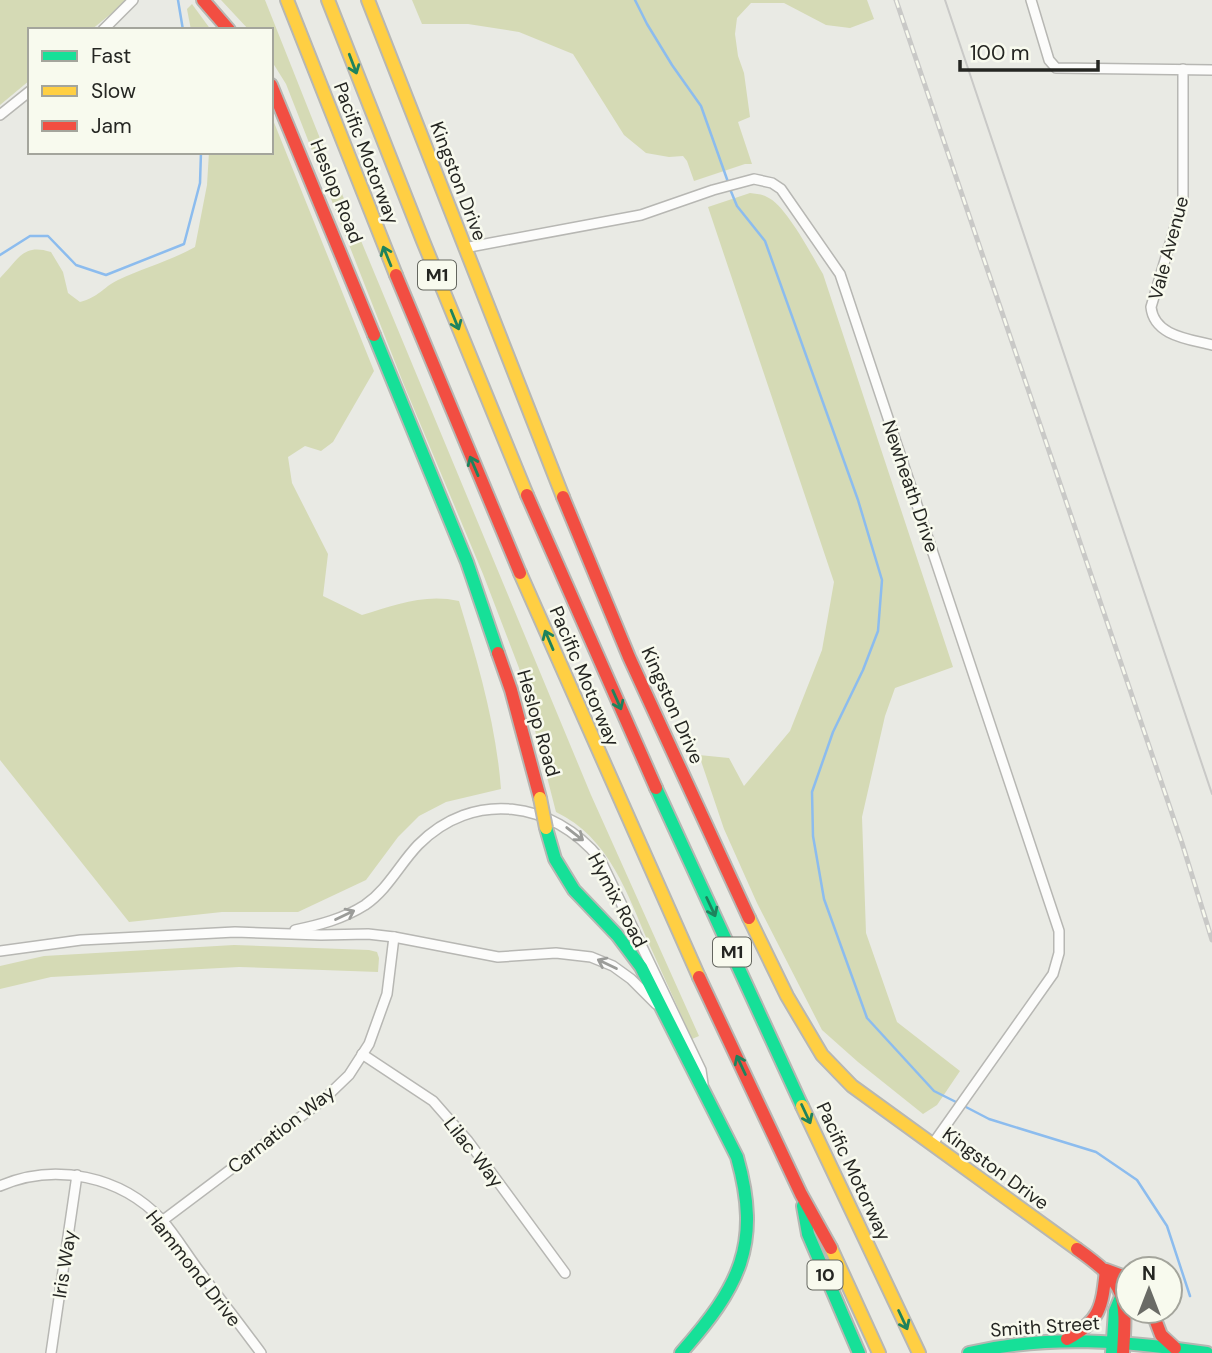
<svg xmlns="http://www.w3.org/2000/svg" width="1212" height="1353" font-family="'DM Sans',sans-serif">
<rect width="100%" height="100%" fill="#e9eae4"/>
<g fill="#d5dab5">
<polygon points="0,0 128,0 91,30 30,30 30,80 0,105"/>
<path d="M221 0H265L352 219 591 795 699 1036 692 1039C678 1008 664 977 650 946 627 894 610 838 556 812L519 668 483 574 404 385 286 84 271 60V30H249Z"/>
<polygon points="412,0 867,0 874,19 850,28 826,25 784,3 751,3 737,18 735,34 738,56 744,73 750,117 738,122 752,164 745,164 694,181 687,161 683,156 669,157 646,153 624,135 573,54 519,32 468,24 422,24"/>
<polygon points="192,4 211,30 191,30 187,9"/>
<path d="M271 115 374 371 333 442 321 451 305 446 288 457 292 483 328 554 323 596 362 615C394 605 426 593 459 601 478 663 496 724 501 789L446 802 419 816 398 837 366 880 298 912H222L129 922 0 760V278C19 259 23 243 51 252L63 272 68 293 80 302C99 297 102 288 118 280 143 268 170 261 195 247L207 185 209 152H271Z"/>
<path d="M750 193C756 194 762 194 767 197 786 205 812 256 823 274L953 667 895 688 885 716 862 817 866 933 897 1022 960 1071 937 1105 923 1114 858 1062 822 1030 757 903 724 829 699 755 729 758 744 786 790 731 822 650 834 582 708 207Z"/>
<polygon points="234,945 369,950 377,952 379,958 378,972 239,967 51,977 0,989 0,966 44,956"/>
</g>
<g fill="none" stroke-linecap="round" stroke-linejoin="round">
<g stroke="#8cbcee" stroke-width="2.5">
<polyline points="178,0 183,30"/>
<polyline points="635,0 647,24 672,65 701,106 728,182"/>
<polyline points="730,189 737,206 765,241 858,500 882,580 878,631 863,670 833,732 812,792 813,836 824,899 867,1018 934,1091 958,1103"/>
<polyline points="0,255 30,236 48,236 76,265 106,275 184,244 200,183 201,152"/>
<polyline points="964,1106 989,1119 1096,1152 1137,1180 1167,1226 1190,1296"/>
</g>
<defs>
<g id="street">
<polyline points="1031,0 1049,60 1056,68 1212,70"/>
<polyline points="103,30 133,0"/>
<path d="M1183 69V200L1151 307C1154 336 1189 339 1212 345"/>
<polyline points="0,115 30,91"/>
<polyline points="464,248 641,215 713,190 754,179 772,183 781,189 840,274 1059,931 1059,953 1053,974 932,1145"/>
<path d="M295 930C319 925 343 919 365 905 388 889 399 865 418 845 473 789 553 801 600 859L701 1070 703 1084"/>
<polyline points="0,951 81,940 235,932 321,935 368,934 394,937 498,957 556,953 591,957 613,966 631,979 656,1004"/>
<polyline points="362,1054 433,1101 468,1141 565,1273"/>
<path d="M0 1186C55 1162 121 1176 162 1220 176 1236 187 1255 200 1272 220 1299 241 1326 261 1353"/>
<polyline points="162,1221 323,1100 349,1075 369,1044 387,994 394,937"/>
<polyline points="51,1353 77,1175"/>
</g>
<g id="fast">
<polyline points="374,335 467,562 498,653"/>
<polyline points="656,788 802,1106"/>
<path d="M546 828 555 859 574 890 617 935 641 967 737 1157C762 1245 739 1287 681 1353"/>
<polyline points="803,1206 808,1234 859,1353"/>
<path d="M969 1353C1049 1334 1127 1341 1207 1353"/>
<polyline points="1112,1353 1115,1311 1121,1297"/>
</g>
<g id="slow">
<polyline points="287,0 396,275"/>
<polyline points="328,0 423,241 527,495"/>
<polyline points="368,0 563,497"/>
<polyline points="520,573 699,977"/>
<polyline points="749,918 787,996 822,1055 852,1086 1077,1249"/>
<polyline points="802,1106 919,1353"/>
<polyline points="831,1248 879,1353"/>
</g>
<g id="jam">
<polyline points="203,0 229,30"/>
<polyline points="271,85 374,335"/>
<polyline points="396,275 520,573"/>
<polyline points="527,495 656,788"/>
<polyline points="563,497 629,657 749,918"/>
<polyline points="498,653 511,690 540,798"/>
<polyline points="699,977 801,1194 831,1248"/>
<path d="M1077 1249C1126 1284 1127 1294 1123 1353"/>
<polyline points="1152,1311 1161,1335 1175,1348"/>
<path d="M1067 1339C1101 1321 1102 1306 1106 1270L1128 1278"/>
</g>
</defs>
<use href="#street" stroke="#b7b7b3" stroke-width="12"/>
<use href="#fast" stroke="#b7b7b3" stroke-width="16"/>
<use href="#slow" stroke="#b7b7b3" stroke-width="16"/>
<use href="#jam" stroke="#b7b7b3" stroke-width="16"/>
<use href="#street" stroke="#fcfcfb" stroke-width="9"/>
<use href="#fast" stroke="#16e098" stroke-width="12"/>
<use href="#slow" stroke="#ffcf43" stroke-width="12"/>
<use href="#jam" stroke="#f24e42" stroke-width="12"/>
<polyline stroke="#c9c9c7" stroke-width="2" points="945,0 1212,794"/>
<defs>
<polyline id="rail" points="896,0 1182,843 1212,940"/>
</defs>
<use href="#rail" stroke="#c9c9c7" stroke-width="5"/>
<use href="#rail" stroke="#f8faee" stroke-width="2.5" stroke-dasharray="8" stroke-linecap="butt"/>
<defs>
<polyline id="slow-bridge" points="540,798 546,828"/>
</defs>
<use href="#slow-bridge" stroke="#b7b7b3" stroke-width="16" stroke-linecap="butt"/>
<use href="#slow-bridge" stroke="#ffcf43" stroke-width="12"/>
</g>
<defs><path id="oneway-shaft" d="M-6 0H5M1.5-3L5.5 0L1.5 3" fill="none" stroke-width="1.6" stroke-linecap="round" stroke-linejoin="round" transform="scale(1.75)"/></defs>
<g stroke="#1e835d">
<use href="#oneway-shaft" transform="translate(353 64) rotate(69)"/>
<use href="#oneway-shaft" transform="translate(387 256) rotate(-112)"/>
<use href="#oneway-shaft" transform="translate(455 320) rotate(68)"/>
<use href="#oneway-shaft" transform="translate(474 466) rotate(-113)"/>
<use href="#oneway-shaft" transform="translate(549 640) rotate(-113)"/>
<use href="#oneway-shaft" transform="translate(617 700) rotate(66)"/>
<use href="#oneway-shaft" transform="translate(711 907) rotate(65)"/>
<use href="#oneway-shaft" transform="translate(741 1065) rotate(-115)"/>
<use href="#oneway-shaft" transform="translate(806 1114) rotate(65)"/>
<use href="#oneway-shaft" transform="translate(903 1320) rotate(65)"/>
</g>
<g stroke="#9b9c99">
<use href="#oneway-shaft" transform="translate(575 834) rotate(38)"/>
<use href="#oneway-shaft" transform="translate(345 915) rotate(-26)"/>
<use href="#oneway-shaft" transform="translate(607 964) rotate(-154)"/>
</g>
<g text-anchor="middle" stroke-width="5" stroke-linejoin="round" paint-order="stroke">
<g fill="#f8faee" stroke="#64665f" stroke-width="2">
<rect x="418" y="260.5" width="38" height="29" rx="5"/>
<rect x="713" y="937.5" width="38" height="29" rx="5"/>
<rect x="807.5" y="1260.5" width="35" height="29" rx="5"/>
</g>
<g font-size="18" font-weight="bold" fill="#252622">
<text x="437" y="281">M1</text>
<text x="732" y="958">M1</text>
<text x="825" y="1281">10</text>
</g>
<g font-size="19" fill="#252622" stroke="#f8faee">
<text transform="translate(367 153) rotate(69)" y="7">Pacific Motorway</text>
<text transform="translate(459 181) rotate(69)" y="7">Kingston Drive</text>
<text transform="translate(337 191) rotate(68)" y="7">Heslop Road</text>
<text transform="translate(1168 248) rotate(-75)" y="7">Vale Avenue</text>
<text transform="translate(911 486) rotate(71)" y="7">Newheath Drive</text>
<text transform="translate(585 676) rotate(67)" y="7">Pacific Motorway</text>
<text transform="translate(673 705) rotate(66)" y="7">Kingston Drive</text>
<text transform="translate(539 723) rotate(74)" y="7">Heslop Road</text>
<text transform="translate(618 900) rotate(62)" y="7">Hymix Road</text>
<text transform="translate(281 1129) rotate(-38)" y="7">Carnation Way</text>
<text transform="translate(474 1152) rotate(52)" y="7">Lilac Way</text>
<text transform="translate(996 1168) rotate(36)" y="7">Kingston Drive</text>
<text transform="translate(854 1171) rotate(65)" y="7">Pacific Motorway</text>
<text transform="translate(64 1264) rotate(-81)" y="7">Iris Way</text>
<text transform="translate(194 1268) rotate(52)" y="7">Hammond Drive</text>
<text transform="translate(1045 1326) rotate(-4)" y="7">Smith Street</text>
</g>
</g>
<rect x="28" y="28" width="245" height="126" fill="#f8faee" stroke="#a4a59c" stroke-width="2"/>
<rect x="42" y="51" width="35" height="10" fill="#16e098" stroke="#a4a59c" stroke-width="2"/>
<text x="91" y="63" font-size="21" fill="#252622">Fast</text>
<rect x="42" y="86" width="35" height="10" fill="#ffcf43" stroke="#a4a59c" stroke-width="2"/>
<text x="91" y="98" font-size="21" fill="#252622">Slow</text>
<rect x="42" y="121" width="35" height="10" fill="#f24e42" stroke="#a4a59c" stroke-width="2"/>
<text x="91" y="133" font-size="21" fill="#252622">Jam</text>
<g transform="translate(1149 1290)"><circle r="33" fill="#f8faee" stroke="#a4a59c" stroke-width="2"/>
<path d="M0-5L12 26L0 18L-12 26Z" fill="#6a6b66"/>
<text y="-10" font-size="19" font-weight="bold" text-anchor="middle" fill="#252622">N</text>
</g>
<path d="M960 60v10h138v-10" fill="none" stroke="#252622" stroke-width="3.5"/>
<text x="970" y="60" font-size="21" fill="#252622" stroke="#f8faee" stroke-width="5" paint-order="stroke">100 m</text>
</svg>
